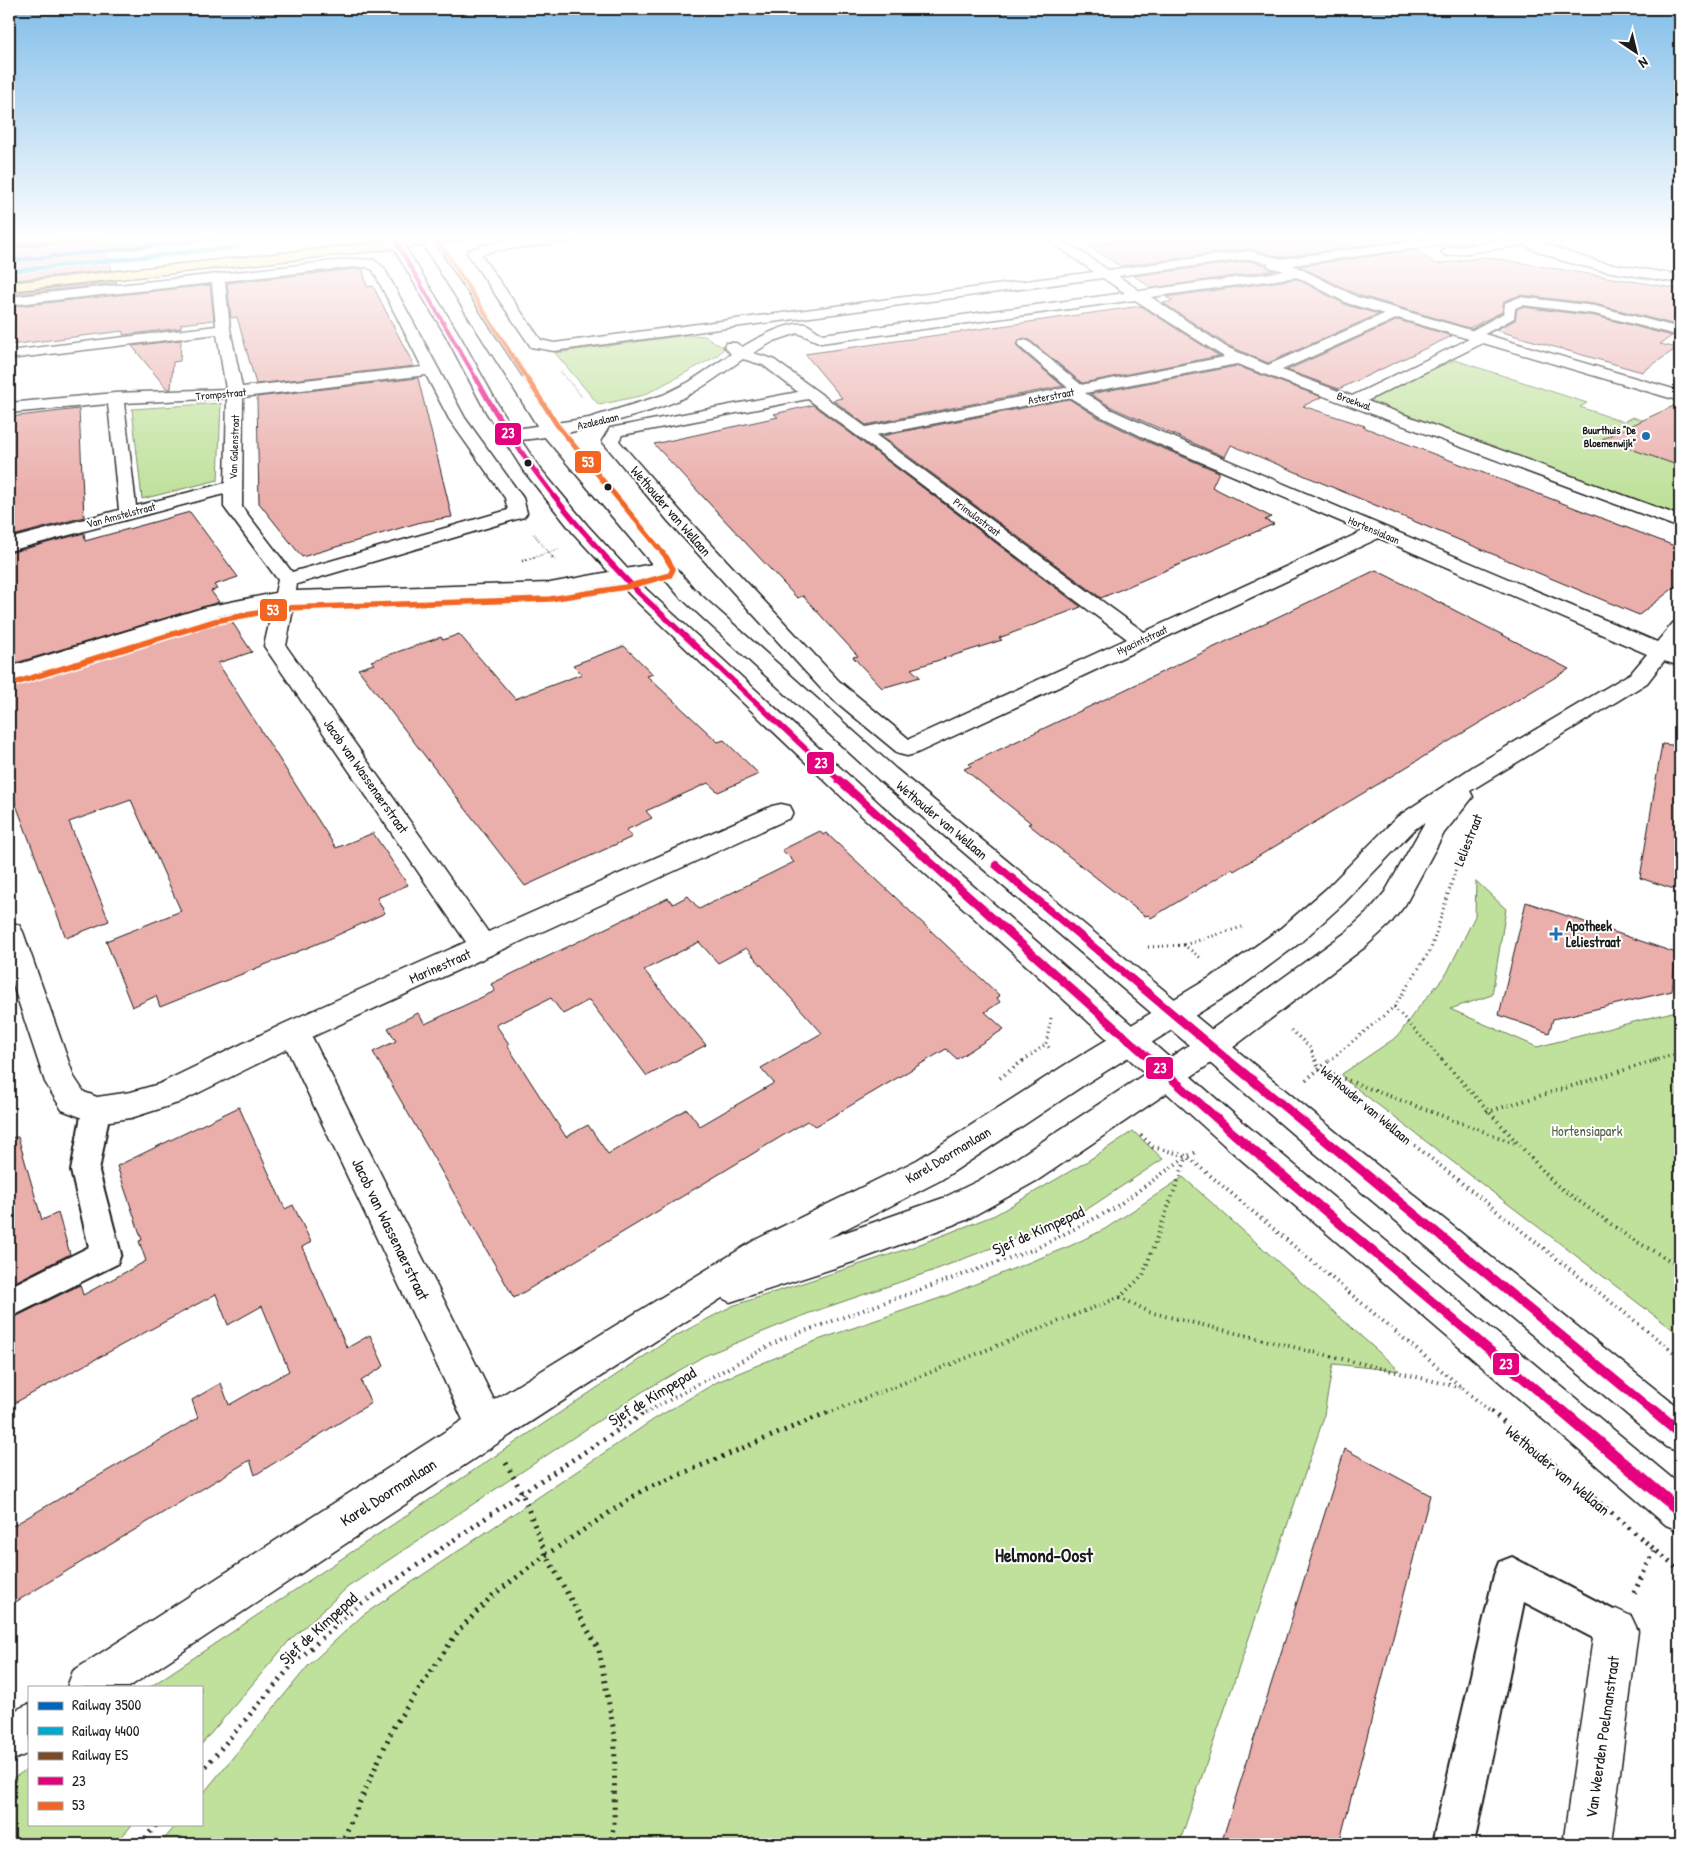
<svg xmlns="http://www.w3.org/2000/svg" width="1689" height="1853" font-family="'Patrick Hand',sans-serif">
<rect width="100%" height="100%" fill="#fff"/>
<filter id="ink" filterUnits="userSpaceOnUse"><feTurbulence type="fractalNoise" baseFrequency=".02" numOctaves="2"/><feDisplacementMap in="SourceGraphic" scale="10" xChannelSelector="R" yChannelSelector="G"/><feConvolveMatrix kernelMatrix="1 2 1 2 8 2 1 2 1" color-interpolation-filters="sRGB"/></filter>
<g filter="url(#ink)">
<g fill="#bfe19b" stroke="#6e7e5c">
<polygon points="135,237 190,237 37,255 9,261 9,250"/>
<polygon points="687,335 705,336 724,348 717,356 644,395 599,405 555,353"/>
<path d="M1455 360 1587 403 1580 407 1624 422 1633 417C1655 425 1661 425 1680 413V516L1364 399Z"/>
<polygon points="221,403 218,480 142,499 132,409"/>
<polygon points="1476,881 1506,909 1492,995 1450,1009 1537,1047 1680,1010 1680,1335 1344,1079 1342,1074 1398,1036 1414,1013 1447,973 1475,916"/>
<polygon points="1133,1131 1163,1159 1089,1208 1056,1223 932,1271 807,1314 704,1356 642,1392 348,1587 289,1641 201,1745 201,1687 150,1687 670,1339 732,1306 910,1248 995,1215 1086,1162"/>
<polygon points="1183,1177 1400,1371 1333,1364 1323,1420 1179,1844 160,1844 177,1824 201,1824 201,1796 308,1666 363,1615 656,1418 717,1382 818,1340 943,1297 1070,1246 1105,1229"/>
<polygon points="29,1768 29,1824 133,1824 115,1844 9,1844 9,1781"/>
</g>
<g fill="#eaaeab" stroke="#1c1c1c" fill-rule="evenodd">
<polygon points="62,237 101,237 112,270 15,280 10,245"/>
<polygon points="1145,237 1394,237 1400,241 1281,257 1249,249 1120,266 1087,245"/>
<polygon points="1415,250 1436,264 1485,257 1680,289 1680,323 1676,325 1595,304 1520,295 1504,301 1502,312 1469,328 1358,295 1299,266"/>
<polygon points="1249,261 1266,265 1269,269 1275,270 1152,288 1134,276"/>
<polygon points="354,269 363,269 367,287 373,286 414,366 256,384 237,317 231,318 227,283"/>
<polygon points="1297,279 1346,305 1379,314 1268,363 1227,345 1163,303 1173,301 1166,297"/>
<polygon points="116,281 117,283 17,294 17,292"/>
<polygon points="210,285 214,320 181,324 181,328 123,335 123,331 9,345 9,307"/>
<polygon points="1141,306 1219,356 1082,383 1029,340 1024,338 1016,343 1018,348 1063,386 866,425 833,400 842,398 805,354"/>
<polygon points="1522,307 1595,316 1672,336 1660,344 1677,348 1642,372 1495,330 1515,320 1517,309"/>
<polygon points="1398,320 1452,336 1339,389 1287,370"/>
<polygon points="181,340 180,361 173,362 171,389 167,389 132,346"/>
<polygon points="1237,366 1322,397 1303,406 1365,426 1363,427 1680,548 1680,583 1639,615 1231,445 1225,457 1113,408 1090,394"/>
<polygon points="418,378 452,517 421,522 302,557 259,503 257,397"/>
<polygon points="1069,399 1099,418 1148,442 1219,472 1212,487 1271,517 1265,520 1274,524 1101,598 881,436"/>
<polygon points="1680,403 1680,466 1602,439"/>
<polygon points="813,405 1081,607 999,638 1002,640 911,669 920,677 882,688 853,657 858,656 823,618 803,596 797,598 654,444 778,417 774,414"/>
<polygon points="79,409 84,517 9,537 9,417"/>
<polygon points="190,512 238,577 214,585 217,589 211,591 219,602 9,665 9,553 84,533 85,541"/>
<polygon points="1376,570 1569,669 1234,871 1232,869 1151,918 1148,915 1145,916 1028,824 1031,823 964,769 971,766 969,764"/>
<polygon points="228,616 252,652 218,663 336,848 373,833 408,885 377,898 385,913 329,939 160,1007 156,996 132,1007 106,941 181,911 131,800 69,822 109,921 66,938 9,786 9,683"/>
<polygon points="459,634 515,699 582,674 573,665 624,646 653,674 647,676 718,742 724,740 759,774 718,792 708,783 646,811 652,818 626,830 632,837 525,886 358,669 374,664 371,661 441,637 443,640"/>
<polygon points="1662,744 1680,746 1680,891 1640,878"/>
<path d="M820 831 823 835 826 833 876 879 1000 996 997 998 1000 1002 985 1012 1004 1029 957 1059 946 1049 816 1126 807 1121 514 1298 373 1052 396 1041 388 1028 418 1013 425 1024 495 991 491 984 668 898 673 904 688 896 699 909 794 862 782 850ZM699 942 718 963 746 948 822 1033 761 1068 774 1083 700 1126 687 1109 608 1154 588 1125 566 1137 507 1045 509 1044 496 1025 551 998 563 1014 589 1000 647 1076 706 1045 644 970Z"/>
<polygon points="1526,902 1676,953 1672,991 1553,1019 1549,1033 1499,1015"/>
<polygon points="239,1107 285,1209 293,1205 311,1242 302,1247 347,1348 370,1335 384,1366 361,1381 371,1403 255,1475 250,1460 9,1606 9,1528 198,1418 192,1400 221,1383 229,1405 289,1371 262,1306 228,1325 216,1294 9,1406 9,1320 80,1285 83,1295 146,1261 139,1241 142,1240 117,1166"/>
<polygon points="18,1137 42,1220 58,1213 70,1254 9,1285 9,1138"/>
<polygon points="1345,1449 1430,1495 1339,1844 1221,1844"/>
</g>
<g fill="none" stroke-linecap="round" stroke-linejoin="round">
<defs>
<g id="lane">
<polygon points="1520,297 1595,306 1680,328 1680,336 1595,314 1522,305 1515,308 1514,318 1477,338 1469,338 1467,335 1469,332 1504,313 1505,303"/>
<polygon points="1024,340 1028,341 1084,387 1086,390 1084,393 1074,393 1020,347 1018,344 1020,341"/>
<polygon points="96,1099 106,1102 110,1110 99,1171 121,1254 117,1264 9,1318 9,1287 89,1247 71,1171 82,1110 86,1102"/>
<polygon points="1512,1557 1629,1618 1635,1631 1629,1644 1616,1650 1524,1602 1474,1844 1432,1844 1494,1575 1499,1562"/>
</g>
<g id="street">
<path d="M542 237H581L575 241 493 251 481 255 541 340 554 343 1094 272 1044 237H1059L1108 270 1249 251 1281 259 1440 237H1474L1468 241 1293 265 1357 297 1680 391V401L1483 343 1367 401 1680 516V528L1237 364 1085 393 1112 410 1161 432 1657 642 1673 623 1680 621V640L1673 649 1680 652V666L1664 661 1647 683 1470 791 1473 797 1444 833 1405 905 1389 925 1365 947 1223 1055 1038 1180 966 1220 853 1262 730 1302 722 1298 501 1441 129 1687H67L73 1671 463 1420 287 1049 178 1103 131 1118 96 1123 62 1110 45 1082 9 973V922L19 925 23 932 74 1077 84 1092 97 1097 131 1092 159 1084 283 1024 466 942 264 646 273 606 217 616 9 681V667L206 607 275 593 278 580 224 507V494L9 551V539L119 510 108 404 9 413V403L115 393 226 389 217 334 9 359V351L216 326 212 283 9 305V297L354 259 374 260 384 268 465 418 523 498 527 513 524 517 297 584 296 591 550 583 663 562 670 564 673 568 670 572 624 583 550 595 294 604 286 646 488 932 772 806 781 804 790 806 793 812 790 818 312 1037 494 1400 755 1240 917 1160 1065 1065 1219 972 1281 928 1326 889 1397 817 1474 766 1631 673 1647 654 1379 538 915 754 907 756 899 754 823 691 668 521 602 441 610 428 798 392 763 365 743 359C724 372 706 386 685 397 655 413 535 446 503 439L501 435 503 431 509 430 589 418 663 395 689 382 731 354 724 346 726 343H736L742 347C755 339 791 320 806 324 811 326 817 332 823 334L1125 293 1103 278 554 351 531 347 467 253 469 250 491 243ZM1249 259 1268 263 1269 267 1285 271 1140 291 1118 276ZM354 267H366L373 270 422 367 242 387 230 329 225 281ZM1297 277 1347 303 1384 314 1268 365 1226 347 1151 297ZM1135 300 1224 357 866 427 773 359 753 353 774 341 798 333 821 343ZM1398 318 1469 339 1352 396 1282 370ZM426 375 449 419 505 498 508 510 292 572 242 507 243 397ZM1069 397 1100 416 1149 440 1363 531 1144 632 876 435ZM227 398 225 483 136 506 124 403ZM808 399 1127 639 909 739 839 681 682 513 619 441 622 435 628 434ZM1425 822 1385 892 1369 911 1345 933 1201 1037 1014 1160 978 1181 943 1198 826 1239 941 1180 1087 1083 1239 988 1301 942 1344 903 1415 829Z"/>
<polygon points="1528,237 1562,237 1560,240 1540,243 1599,262 1680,275 1680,283 1599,270 1563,261 1523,245 1447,256 1441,252 1447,248"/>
<polygon points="1616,1609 1631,1616 1638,1631 1611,1844 1563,1844 1594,1631 1601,1616"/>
<polygon points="29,1704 29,1753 9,1762 9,1713"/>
</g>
<g id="secondary">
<polygon points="387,237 399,237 460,336 502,412 539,467 588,526 646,589 882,806 1245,1124 1680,1485 1680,1531 1666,1525 1223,1144 864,818 632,597 574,534 523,470 486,412 446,336"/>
<polygon points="418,237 430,237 555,428 693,588 896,769 1337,1133 1680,1409 1680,1452 1666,1447 1315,1153 878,779 679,596 543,435"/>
</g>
<polygon id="primary" points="428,237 469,237 463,241 9,291 9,283"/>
</defs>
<use href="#lane" stroke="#1c1c1c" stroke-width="4"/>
<use href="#street" stroke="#1c1c1c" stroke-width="3"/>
<use href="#secondary" stroke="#1c1c1c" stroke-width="3"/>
<use href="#primary" stroke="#1c1c1c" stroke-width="3"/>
<g stroke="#1c1c1c" stroke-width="2" stroke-dasharray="0.5 2" stroke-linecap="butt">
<polyline points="561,372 582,397"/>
<polyline points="534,534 553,558"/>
<polyline points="532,558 559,549"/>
</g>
<g stroke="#1c1c1c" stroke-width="2.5" stroke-dasharray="1 3" stroke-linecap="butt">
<polyline points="552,557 555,560"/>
<polyline points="522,561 536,557"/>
</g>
<g stroke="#1c1c1c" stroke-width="3" stroke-dasharray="1 4" stroke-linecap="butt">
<polyline points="1184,945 1242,927"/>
<polyline points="1148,947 1184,945 1202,959"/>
<polyline points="1394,1007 1443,1061"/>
<polyline points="1051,1018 1046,1044 1051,1050"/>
<polyline points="1291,1030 1309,1046 1316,1061"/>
<polyline points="1023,1061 1046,1044"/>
<polyline points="1329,1061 1394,1007 1431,949 1462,849"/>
<polyline points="1653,1061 1680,1053"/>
</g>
<g stroke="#1c1c1c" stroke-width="4" stroke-dasharray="1 4.5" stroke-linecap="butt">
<polyline points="1315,1060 1320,1070 1680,1357"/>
<polyline points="1442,1060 1555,1184 1630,1238 1680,1266"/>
<polyline points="1323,1071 1514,1143"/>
<polyline points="1000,1078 1024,1060"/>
<polyline points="1306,1080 1330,1060"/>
<polyline points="1487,1112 1657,1060"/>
<polyline points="1141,1135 1153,1147 1187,1156 1492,1413"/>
<polyline points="1120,1297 1149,1312 1462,1388"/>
<polyline points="645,1413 782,1339 1035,1249 1113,1209 1187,1156 1199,1151"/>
<polyline points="828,1413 1120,1297 1143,1275 1187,1156"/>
</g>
<g stroke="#1c1c1c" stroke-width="5" stroke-dasharray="2 5.5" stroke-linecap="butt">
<polyline points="1491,1411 1680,1571"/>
<polyline points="506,1463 522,1493 546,1555 599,1650 615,1737 614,1825 610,1844"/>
<polyline points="1634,1593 1654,1551"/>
<polyline points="201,1772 293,1664 358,1606 522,1493 647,1411"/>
<polyline points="140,1844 157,1824"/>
<polyline points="341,1844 394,1726 459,1630 492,1596 546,1555 643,1490 831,1411"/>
</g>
<use href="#lane" fill="#fff" fill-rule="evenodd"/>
<use href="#street" fill="#fff" fill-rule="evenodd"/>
<use href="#secondary" fill="#fff" fill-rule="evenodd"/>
<use href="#primary" fill="#fedf80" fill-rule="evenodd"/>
<defs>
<polyline id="bus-1-far5" points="393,237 477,380"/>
<path id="bus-1-far4" d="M476 378C512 445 556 503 607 558"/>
<polyline id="bus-1-far3" points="605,557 639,593 840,781"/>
<g id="bus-1-far2">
<polyline points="839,780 1152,1061"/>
<polyline points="996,865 1229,1061"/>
</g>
<g id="bus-1-far1">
<polyline points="1151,1060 1234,1134 1564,1413"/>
<polyline points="1228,1060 1655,1413"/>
</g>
<g id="bus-1">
<polyline points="1562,1411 1680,1511"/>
<polyline points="1654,1411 1680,1433"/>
</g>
<polyline id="bus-2-far2" points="436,237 528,380"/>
<polyline id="bus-2-far1" points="527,378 557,425 667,558"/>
<polyline id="bus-2" points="12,684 215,621 284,608 550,599 626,587 670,575 673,569 666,557"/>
</defs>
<use href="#bus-1-far5" stroke="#fff" stroke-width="5.5"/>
<use href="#bus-1-far4" stroke="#fff" stroke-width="8"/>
<use href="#bus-1-far3" stroke="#fff" stroke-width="9"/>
<use href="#bus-1-far2" stroke="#fff" stroke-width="11"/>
<use href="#bus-1-far1" stroke="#fff" stroke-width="13"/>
<use href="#bus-1" stroke="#fff" stroke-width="16"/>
<use href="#bus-2-far2" stroke="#fff" stroke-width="5.5"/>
<use href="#bus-2-far1" stroke="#fff" stroke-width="8"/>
<use href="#bus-2" stroke="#fff" stroke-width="9"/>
<use href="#bus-1-far5" stroke="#e5007d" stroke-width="4"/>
<use href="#bus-1-far4" stroke="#e5007d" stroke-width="5"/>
<use href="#bus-1-far3" stroke="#e5007d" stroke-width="5.5"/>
<use href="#bus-1-far2" stroke="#e5007d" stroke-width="8"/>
<use href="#bus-1-far1" stroke="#e5007d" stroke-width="9"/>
<use href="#bus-1" stroke="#e5007d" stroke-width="12"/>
<use href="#bus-2-far2" stroke="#f26522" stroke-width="4"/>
<use href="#bus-2-far1" stroke="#f26522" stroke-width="5"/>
<use href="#bus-2" stroke="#f26522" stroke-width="5.5"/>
<defs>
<polyline id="rail-1" points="9,261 234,237"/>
<polyline id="rail-2" points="10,271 237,247"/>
<polyline id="rail-3" points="9,247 104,237"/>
</defs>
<use href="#rail-1" stroke="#fff" stroke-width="6"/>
<use href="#rail-2" stroke="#fff" stroke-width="6"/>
<use href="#rail-3" stroke="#fff" stroke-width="6"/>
<use href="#rail-1" stroke="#0065bd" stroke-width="4.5"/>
<use href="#rail-2" stroke="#00a9ce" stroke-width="4.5"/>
<use href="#rail-3" stroke="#7a4b2a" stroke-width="4.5"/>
</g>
</g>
<linearGradient id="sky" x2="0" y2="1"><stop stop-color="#82bee9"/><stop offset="0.48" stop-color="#fff"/><stop offset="1" stop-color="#fff" stop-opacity="0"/></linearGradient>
<rect width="1689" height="497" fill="url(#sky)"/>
<g fill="#1f6fb2" stroke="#fff" stroke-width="2">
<circle cx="1646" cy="436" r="5"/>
<path d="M1553.5 926.5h5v5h5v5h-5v5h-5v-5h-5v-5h5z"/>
</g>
<g fill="#1c1c1c" stroke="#fff" stroke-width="2">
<circle cx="528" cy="463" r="4.5"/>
<circle cx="608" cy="487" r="4.5"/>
</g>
<g text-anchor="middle" stroke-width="4" stroke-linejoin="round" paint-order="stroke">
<g font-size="11" fill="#1c1c1c" stroke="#fff">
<text transform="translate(221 394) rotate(-5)" y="4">Trompstraat</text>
<text transform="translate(1051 396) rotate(-11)" y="4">Asterstraat</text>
<text transform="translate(1354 401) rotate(20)" y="4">Broekwal</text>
<text transform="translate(598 421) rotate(-13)" y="4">Azalealaan</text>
<text transform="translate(234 447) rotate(-88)" y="4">Van Galenstraat</text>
<text transform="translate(121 515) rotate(-15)" y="4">Van Amstelstraat</text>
<text transform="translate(977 517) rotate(37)" y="4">Primulastraat</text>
<text transform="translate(1374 530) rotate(23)" y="4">Hortensialaan</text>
<text transform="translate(1142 640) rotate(-25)" y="4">Hyacintstraat</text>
</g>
<g font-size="11" font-weight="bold" fill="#1c1c1c" stroke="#fff" text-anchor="end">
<text x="1636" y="434">Buurthuis "De<tspan x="1636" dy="13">Bloemenwijk"</tspan></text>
</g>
<g font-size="14" fill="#1c1c1c" stroke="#fff">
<text transform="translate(671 511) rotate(49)" y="5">Wethouder van Wellaan</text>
<text transform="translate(366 776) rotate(55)" y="5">Jacob van Wassenaerstraat</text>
<text transform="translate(942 820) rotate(40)" y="5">Wethouder van Wellaan</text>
<text transform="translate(1468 840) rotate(-68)" y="5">Leliestraat</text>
<text transform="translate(440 966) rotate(-24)" y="5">Marinestraat</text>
<text transform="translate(1366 1105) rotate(40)" y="5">Wethouder van Wellaan</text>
<text transform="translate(948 1155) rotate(-31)" y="5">Karel Doormanlaan</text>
</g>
<g font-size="14" font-weight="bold" fill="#1c1c1c" stroke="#fff" text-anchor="start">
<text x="1566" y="931">Apotheek<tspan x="1566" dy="16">Leliestraat</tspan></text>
</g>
<g font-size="14" fill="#556148" stroke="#fff">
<text x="1587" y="1136">Hortensiapark</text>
</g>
<g font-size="16" fill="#1c1c1c" stroke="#fff">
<text transform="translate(391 1229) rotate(64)" y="6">Jacob van Wassenaerstraat</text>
<text transform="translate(1038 1230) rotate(-24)" y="6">Sjef de Kimpepad</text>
<text transform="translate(652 1396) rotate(-31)" y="6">Sjef de Kimpepad</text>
<text transform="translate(1558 1470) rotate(40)" y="6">Wethouder van Wellaan</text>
<text transform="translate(388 1492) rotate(-33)" y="6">Karel Doormanlaan</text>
<text transform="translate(318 1628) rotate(-42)" y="6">Sjef de Kimpepad</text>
<text transform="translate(1602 1737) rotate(-82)" y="6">Van Weerden Poelmanstraat</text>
</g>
<g font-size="19" font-weight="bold" fill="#1c1c1c" stroke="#fff">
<text x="1044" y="1562">Helmond-Oost</text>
</g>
</g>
<g stroke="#fff" stroke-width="2">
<rect x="494" y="422" width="28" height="24" rx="5" fill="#e5007d"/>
<rect x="574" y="450" width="28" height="24" rx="5" fill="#f26522"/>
<rect x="259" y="598" width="29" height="24" rx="5" fill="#f26522"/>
<rect x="806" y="751" width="29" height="24" rx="5" fill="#e5007d"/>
<rect x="1145" y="1056" width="29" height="24" rx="5" fill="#e5007d"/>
<rect x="1492" y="1352" width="28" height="24" rx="5" fill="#e5007d"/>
</g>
<g font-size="14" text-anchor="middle" font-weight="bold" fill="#fff">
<text x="508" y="438">23</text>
<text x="588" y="467">53</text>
<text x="273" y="615">53</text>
<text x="821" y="768">23</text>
<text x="1160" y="1073">23</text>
<text x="1506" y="1369">23</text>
</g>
<rect width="1689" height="1853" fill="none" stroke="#fff" stroke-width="30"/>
<rect x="15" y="15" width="1659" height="1823" fill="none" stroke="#1c1c1c" stroke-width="2" filter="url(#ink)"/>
<rect x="28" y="1686" width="175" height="140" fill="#ffffff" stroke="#a4a4a4"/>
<rect x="38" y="1702" width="25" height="8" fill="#0065bd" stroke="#a4a4a4"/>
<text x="72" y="1710" font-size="15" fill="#1c1c1c">Railway 3500</text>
<rect x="38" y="1727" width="25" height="8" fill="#00a9ce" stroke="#a4a4a4"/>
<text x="72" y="1736" font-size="15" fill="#1c1c1c">Railway 4400</text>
<rect x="38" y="1752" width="25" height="8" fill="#7a4b2a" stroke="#a4a4a4"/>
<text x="72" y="1760" font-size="15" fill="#1c1c1c">Railway ES</text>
<rect x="38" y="1777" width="25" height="8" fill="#e5007d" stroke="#a4a4a4"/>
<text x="72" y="1786" font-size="15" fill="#1c1c1c">23</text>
<rect x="38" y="1802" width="25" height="8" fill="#f26522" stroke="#a4a4a4"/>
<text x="72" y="1810" font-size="15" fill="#1c1c1c">53</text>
<g transform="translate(1636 52) rotate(145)" stroke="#ffffff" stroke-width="4" paint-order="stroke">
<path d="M0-4L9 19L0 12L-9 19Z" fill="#1c1c1c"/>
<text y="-8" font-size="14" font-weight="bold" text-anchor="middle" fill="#1c1c1c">N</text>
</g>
</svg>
